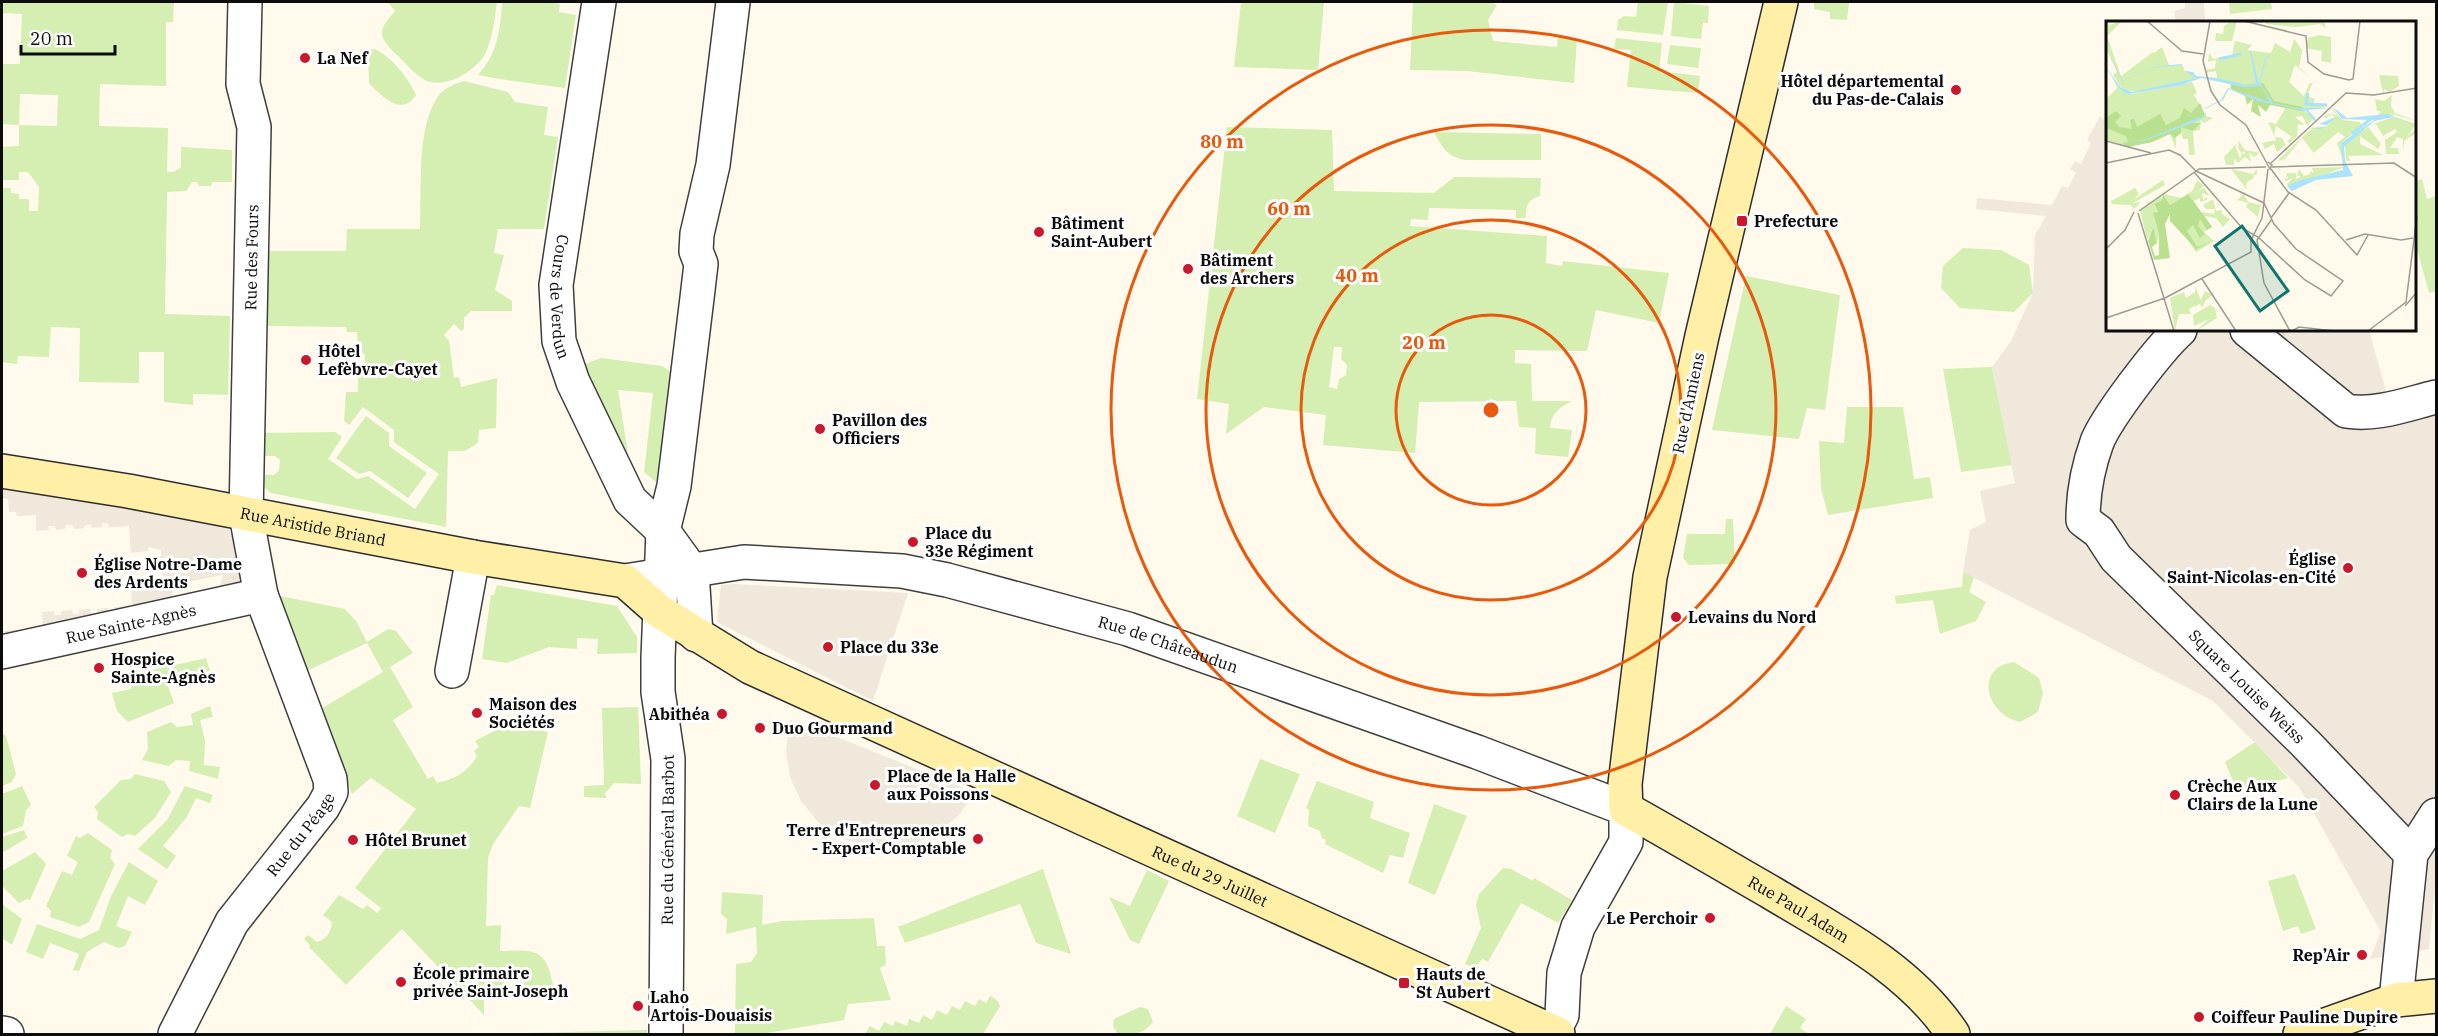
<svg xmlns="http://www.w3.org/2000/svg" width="2438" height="1036" font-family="'IBM Plex Serif',serif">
<rect width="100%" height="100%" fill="#fffaec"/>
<g fill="#d5eeb1" fill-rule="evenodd">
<path d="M2 2H174L173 22H166V86L100 84 99 126 168 128 167 172H174L181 167V147L232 150V182H212L211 186H199L197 182H192L186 191 167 192 165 314 230 316 228 395 193 394V405L164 402V352H139V383L79 382 80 328 51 327 49 357 18 356 17 364 2 362V188H11V193L19 194V199H29V211H38L39 187 28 172H19V180H2V147L19 146V125L2 124V64H20L22 14 2 13ZM20 94 58 95 57 126 19 125Z"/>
<path d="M388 2H497C495 18 493 36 486 52 477 71 444 91 423 79 415 74 408 66 402 60 396 54 384 44 382 35 381 25 390 18 395 11Z"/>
<path d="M502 2H549L560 4 559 12 576 15 565 88C536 84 507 81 478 75 498 53 500 30 502 2Z"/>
<polygon points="1241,2 1324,2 1318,70 1234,67"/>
<polygon points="1413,2 1489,2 1497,5 1488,20 1493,41 1557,47 1558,37 1577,38 1574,83 1467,71 1410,70"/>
<polygon points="1638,2 1668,2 1663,35 1617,30 1618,20 1624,16 1636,17"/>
<polygon points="1674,2 1709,6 1708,23 1703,23 1701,39 1671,36"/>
<polygon points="1814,2 1849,2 1847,20 1830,19 1830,12 1814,9"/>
<polygon points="2229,2 2271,2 2272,9 2230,14"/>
<polygon points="1616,38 1662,43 1659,71 1700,76 1698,93 1627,87 1631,50 1614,49"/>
<polygon points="1670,45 1701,48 1698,68 1667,64"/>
<path d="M375 49C392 58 408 77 416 95 402 117 382 97 369 83L368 50Z"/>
<path d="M464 81 508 92 515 102 548 107 544 135 558 137 544 229H498L494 253 504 255 495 290 512 301V311H471L464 318V329L461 331 454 324 444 335 449 341 454 378 459 377 461 387 497 378 496 428 479 430 478 443 465 451H448L446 527 271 493 264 487V475H274L279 470 280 460 275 456H264V433L335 432 342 437 328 459 357 479 368 476 415 509 439 474 394 442V430L363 407 349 425 344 421 346 392H358V373L365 366V355L358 349 357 332H347L346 327 267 326 268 251H346L347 229H420C422 192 416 130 437 98 443 88 454 84 464 81Z"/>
<path d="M1227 127 1332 130 1334 191 1434 193 1454 177 1541 178 1540 196C1527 200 1526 206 1526 218H1516V210L1429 208 1428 220 1411 219 1410 226 1547 236 1546 263 1562 266 1563 261 1669 273 1659 323 1596 310 1587 351 1515 350V363L1531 364 1532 401H1572C1558 409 1552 412 1550 428L1572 430 1568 457 1535 454 1536 428 1519 427 1516 401 1419 402 1415 453 1323 445 1326 415 1264 407 1226 434 1229 404 1197 399ZM1334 347H1342L1341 359 1347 365 1346 375 1339 379 1337 389 1329 387Z"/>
<path d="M1434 132 1541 134V160H1465C1446 156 1443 148 1434 132Z"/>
<polygon points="2422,179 2427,199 2436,196 2436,291 2429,293 2416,245 2416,181"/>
<polygon points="1963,248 2001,250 2029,265 2033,293 2014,312 1960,308 1941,288 1943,266"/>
<polygon points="1746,276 1840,295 1825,410 1807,408 1799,439 1712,430"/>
<polygon points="601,358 662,366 674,374 662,464 656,482 644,472 653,393 618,390 631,474 587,380 585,364"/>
<polygon points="1992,367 2012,465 1961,472 1943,369"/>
<polygon points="1847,407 1903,407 1914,479 1930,477 1933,498 1828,515 1821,489 1819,441 1844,443"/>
<polygon points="366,416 389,433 389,446 427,473 408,498 370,471 359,474 336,458"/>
<polygon points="1726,519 1733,519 1735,564 1689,565 1683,558 1687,534 1725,534"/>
<polygon points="1963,572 1974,577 1969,592 1986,602 1976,621 1940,634 1933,600 1896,604 1895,596 1962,587"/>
<polygon points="497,585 617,606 637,637 637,653 597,654 598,639 577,638 577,649 549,647 507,663 482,659 491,595 494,595"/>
<path d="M275 595 345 609 356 621 367 642 388 629 396 631 413 653 390 667 413 707 393 720 428 779 433 776 437 783C455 779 468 772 477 756L474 751 479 747 475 741 508 724 548 732 530 808 519 806 493 844 488 858 486 926 501 925 500 951C534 950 546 947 553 985L524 987 509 977 505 979 501 990 484 989V1015L402 929 346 985 309 947 310 945 304 939 308 935 317 942C327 939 331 932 332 922L323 915 339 895 363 909 367 905 377 913 381 908 355 888 416 809 371 778 352 794 319 710 383 672 367 643 304 672Z"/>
<polygon points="206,658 210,671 166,681 174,703 128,722 117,711 112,693 131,689 133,684 130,675"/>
<path d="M2014 662 2039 678 2043 693 2038 712 2020 722C1985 714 1974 667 2014 662Z"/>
<polygon points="210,706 213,717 200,720 205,741 204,765 220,767 218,779 189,771 190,761 176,760 169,766 142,760 148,749 147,732 171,722 177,727 193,725 191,714"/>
<polygon points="638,707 641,784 614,783 605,793 606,798 584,797 584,786 604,785 602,708"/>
<polygon points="2,733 6,736 16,774 12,782 2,786"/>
<polygon points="2255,742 2288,778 2238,792 2225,762"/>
<polygon points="1260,759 1300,774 1275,833 1237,816"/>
<polygon points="135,774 164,781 171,792 155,818 135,836 128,834 122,837 97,819 98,812 94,807 121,780 131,779"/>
<polygon points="1317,781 1374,802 1370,818 1410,833 1403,858 1390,855 1383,873 1325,844 1326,840 1322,838 1320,831 1308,826 1309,810 1306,808"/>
<polygon points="22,786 31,805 26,810 23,826 2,834 2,794"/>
<polygon points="185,786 213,795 210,803 196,798 187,817 163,846 176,856 167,869 138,849 167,820"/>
<polygon points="1434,804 1467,816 1435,895 1408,883"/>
<polygon points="24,830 27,838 2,853 2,837"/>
<polygon points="88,833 112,850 110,858 115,864 89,922 79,927 50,917 51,911 46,906 62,871 72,875 78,862 67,856 76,836 80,838"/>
<polygon points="35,852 46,864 30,900 27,899 19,903 2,886 2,871"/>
<polygon points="129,862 158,881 145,905 128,896 116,926 132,932 125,946 118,948 104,942 87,952 79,971 73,970 79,954 50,943 43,959 26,952 37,924 80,939 99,930 111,896"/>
<polygon points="1503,868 1511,869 1533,881 1534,878 1572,900 1558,923 1521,903 1488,962 1483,959 1473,968 1465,964 1481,928 1476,904 1479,894"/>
<polygon points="1043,869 1071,954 1036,943 1020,904 905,943 898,927"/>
<polygon points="1147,870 1169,881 1139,944 1130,940 1109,897 1130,906"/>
<polygon points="2295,874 2316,929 2301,934 2298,926 2283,931 2268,881"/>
<polygon points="722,892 763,895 762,925 782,921 874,918 877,946 885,946 886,965 880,968 891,1000 848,1004 844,1020 761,1034 735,1034 736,964 751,962 757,953 756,927 726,934 727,919 721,914"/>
<polygon points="2,904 22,919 12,945 2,938"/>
<polygon points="990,996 997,1000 1000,1006 983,1034 865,1034 870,1026 879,1031 884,1022 893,1026 895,1021 907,1026 909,1019 919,1023 923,1015 932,1020 937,1010 947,1015 952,1006 960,1010 965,1001 975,1006 979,999 986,1003"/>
<polygon points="1786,1006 1806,1019 1800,1028 1809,1034 1770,1034"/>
<path d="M1140 1007 1148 1009 1153 1022C1144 1034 1132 1035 1118 1034L1113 1026 1114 1019Z"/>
<polygon points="647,1030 647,1034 484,1034"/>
</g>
<g fill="#f0e8da">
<polygon points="2185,2 2204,2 2205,22 2176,22 2174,11 2185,8"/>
<polygon points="2100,116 2108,124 2108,330 2369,330 2387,395 2436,381 2436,876 2429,949 2370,959 2381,932 2299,787 2213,701 1963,572 1970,530 1986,522 1980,491 2015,483 1992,367 2011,341 2033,293 2035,235 2046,216 1976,209 1977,198 2052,205 2062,186 2068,188 2076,173 2070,169 2075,161 2081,164 2091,143 2087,140"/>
<polygon points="2,485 195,518 228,528 245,565 243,582 216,600 223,575 176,584 166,609 2,646 2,631 18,630 18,634 25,634 25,629 43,628 42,612 54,611 54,615 61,615 61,611 72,610 73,614 79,614 79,610 90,609 91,613 97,613 97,609 108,608 109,612 116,611 115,607 132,606 131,586 144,585 144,578 160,582 163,576 162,570 156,568 155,559 161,556 161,550 149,547 148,551 131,553 129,526 109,527 108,523 102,523 102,527 92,528 91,524 85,525 84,528 74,529 73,525 66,525 65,529 56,530 55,526 48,526 49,530 36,531 36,515 17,516 16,512 9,512 8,499 2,498"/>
<polygon points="733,584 908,593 873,701 717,622 721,585"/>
<polygon points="790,720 812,727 974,792 960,814 940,831 916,843 890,848 864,846 839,837 818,822 801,801 790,777 786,751"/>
</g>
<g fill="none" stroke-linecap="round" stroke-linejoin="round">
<defs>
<g id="street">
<path id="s1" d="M599 2 556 285 559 341 573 382 630 500 663 531 692 571 696 635"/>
<path id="s2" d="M2180 330C2159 349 2107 417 2097 442 2088 467 2083 493 2083 520L2099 532 2116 558 2305 743 2411 854"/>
<path d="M2247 330 2346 411C2377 416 2407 404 2436 397"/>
<path id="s3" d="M625 581 744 562 902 571 947 580 1128 629 1477 752 1626 809V842L1578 927 1564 973 1562 1015 1553 1033"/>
<path id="s4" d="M2 652 261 595"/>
<polyline points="452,671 473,557"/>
<polyline points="2396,1000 2411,854 2436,815"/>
<polyline points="2,1033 7,1034"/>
<path id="s5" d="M175 1034 232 922 323 807 331 792 330 779 261 595 246 515 254 127 243 84 245 2"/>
<path id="s6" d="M666 1034 668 759 658 692V658L663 531 674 486 697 298 701 264 696 251 697 234 713 165 733 2"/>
</g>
<g id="secondary">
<path id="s7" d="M1781 2 1702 336 1650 577 1625 784 1626 809C1675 836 1723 865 1772 893 1837 932 1910 969 1953 1034"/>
<path id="s8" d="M2 471 128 491 473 557 625 581 659 611 750 667 1558 1034"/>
<polyline points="2300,1034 2396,1000 2436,996"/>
</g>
</defs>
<use href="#street" stroke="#3f3f3f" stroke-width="36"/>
<use href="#secondary" stroke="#2e2e2e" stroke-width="36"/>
<use href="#street" stroke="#fff" stroke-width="33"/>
<use href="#secondary" stroke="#ffefa7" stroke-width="33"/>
</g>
<g fill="none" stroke="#e8590c" stroke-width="3">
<circle cx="1491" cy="410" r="95"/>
<circle cx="1491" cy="410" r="190"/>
<circle cx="1491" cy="410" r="285"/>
<circle cx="1491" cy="410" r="380"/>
</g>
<g fill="#ca172c" stroke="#fff" stroke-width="2">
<circle cx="305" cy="58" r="6"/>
<circle cx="1956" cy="90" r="6"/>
<rect x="1736" y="215" width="12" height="12" rx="3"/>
<circle cx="1039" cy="232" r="6"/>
<circle cx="1188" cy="269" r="6"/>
<circle cx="306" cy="360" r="6"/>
<circle cx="820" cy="429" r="6"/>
<circle cx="913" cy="542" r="6"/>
<circle cx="2348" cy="568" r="6"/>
<circle cx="82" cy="573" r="6"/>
<circle cx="1676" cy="617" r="6"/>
<circle cx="828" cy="647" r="6"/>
<circle cx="99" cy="668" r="6"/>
<circle cx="477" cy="713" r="6"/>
<circle cx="722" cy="714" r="6"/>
<circle cx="760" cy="728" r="6"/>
<circle cx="875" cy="785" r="6"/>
<circle cx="2175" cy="795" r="6"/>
<circle cx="978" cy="839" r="6"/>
<circle cx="353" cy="840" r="6"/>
<circle cx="1710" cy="918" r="6"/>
<circle cx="2362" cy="955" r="6"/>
<circle cx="401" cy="982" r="6"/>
<rect x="1398" y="977" width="12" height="12" rx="3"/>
<circle cx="638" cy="1006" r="6"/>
<circle cx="2199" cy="1017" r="6"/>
</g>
<g text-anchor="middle" stroke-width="6" stroke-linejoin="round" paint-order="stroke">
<g font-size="16" font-weight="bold" fill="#0c0c0c" stroke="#fff" text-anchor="start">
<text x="317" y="64">La Nef</text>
<text x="1944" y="87" text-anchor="end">Hôtel départemental<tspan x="1944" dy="18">du Pas-de-Calais</tspan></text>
<text x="1754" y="227">Prefecture</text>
<text x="1051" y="229">Bâtiment<tspan x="1051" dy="18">Saint-Aubert</tspan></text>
<text x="1200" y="266">Bâtiment<tspan x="1200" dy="18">des Archers</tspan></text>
<text x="318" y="357">Hôtel<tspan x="318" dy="18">Lefèbvre-Cayet</tspan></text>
<text x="832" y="426">Pavillon des<tspan x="832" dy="18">Officiers</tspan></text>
<text x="925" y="539">Place du<tspan x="925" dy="18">33e Régiment</tspan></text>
<text x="2336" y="565" text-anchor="end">Église<tspan x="2336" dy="18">Saint-Nicolas-en-Cité</tspan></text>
<text x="94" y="570">Église Notre-Dame<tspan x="94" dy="18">des Ardents</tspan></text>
<text x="1688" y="623">Levains du Nord</text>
<text x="840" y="653">Place du 33e</text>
<text x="111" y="665">Hospice<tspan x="111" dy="18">Sainte-Agnès</tspan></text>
<text x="489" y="710">Maison des<tspan x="489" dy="18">Sociétés</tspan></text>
<text x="710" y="720" text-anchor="end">Abithéa</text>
<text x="772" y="734">Duo Gourmand</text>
<text x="887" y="782">Place de la Halle<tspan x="887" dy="18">aux Poissons</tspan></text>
<text x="2187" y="792">Crèche Aux<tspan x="2187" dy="18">Clairs de la Lune</tspan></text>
<text x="966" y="836" text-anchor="end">Terre d'Entrepreneurs<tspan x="966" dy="18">- Expert-Comptable</tspan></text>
<text x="365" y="846">Hôtel Brunet</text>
<text x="1698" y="924" text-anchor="end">Le Perchoir</text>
<text x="2350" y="961" text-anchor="end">Rep’Air</text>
<text x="413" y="979">École primaire<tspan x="413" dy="18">privée Saint-Joseph</tspan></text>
<text x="1416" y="980">Hauts de<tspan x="1416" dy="18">St Aubert</tspan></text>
<text x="650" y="1003">Laho<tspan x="650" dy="18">Artois-Douaisis</tspan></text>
<text x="2211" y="1023">Coiffeur Pauline Dupire</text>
</g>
<g font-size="16" fill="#0c0c0c" stroke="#fff">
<text dy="6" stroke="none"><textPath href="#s5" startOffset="838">Rue des Fours</textPath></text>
<text dy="6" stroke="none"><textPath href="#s1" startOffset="298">Cours de Verdun</textPath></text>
<text transform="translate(1688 403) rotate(-78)" y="6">Rue d'Amiens</text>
<text dy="6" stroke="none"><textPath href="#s8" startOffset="316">Rue Aristide Briand</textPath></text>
<text dy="6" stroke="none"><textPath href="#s4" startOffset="132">Rue Sainte-Agnès</textPath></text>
<text dy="6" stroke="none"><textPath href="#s3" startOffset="555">Rue de Châteaudun</textPath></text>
<text dy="6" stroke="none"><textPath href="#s2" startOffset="454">Square Louise Weiss</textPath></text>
<text dy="6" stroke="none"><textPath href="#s5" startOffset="237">Rue du Péage</textPath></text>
<text dy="6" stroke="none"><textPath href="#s6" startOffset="194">Rue du Général Barbot</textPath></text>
<text dy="6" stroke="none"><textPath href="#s8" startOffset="1290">Rue du 29 Juillet</textPath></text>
<text dy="6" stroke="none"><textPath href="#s7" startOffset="1023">Rue Paul Adam</textPath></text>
</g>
</g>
<g transform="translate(2106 21)">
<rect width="310" height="310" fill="#fffaec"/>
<path d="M0 0 3 4 16 0 1 15 15 55 47 31 44 27 48 32 56 26 63 44H76L79 50 87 52 90 57 30 71 16 68 7 54 11 51 0 27ZM126 0H131L126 20H109L110 12 117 13 118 5ZM161 0H218L220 7 214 3 191 6 160 3ZM214 14 225 16V42L215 40 216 30 200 27 202 17ZM199 15 193 46 205 58 189 44 183 61 198 75 203 63 207 61 201 75 209 78 207 83 223 86 198 89 207 97 202 105 196 95 189 96 199 104 192 103 191 115 184 122 181 120 186 116 170 105 168 116 176 117 180 124 171 131 168 123 159 128 156 122 170 119 162 101 170 103 180 86 167 82 154 64 138 65 111 57 110 50 100 52V49L109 47 110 39 102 41 103 32 107 38 126 34 129 20 146 24 141 29 165 32 169 22 184 31 188 18 196 29ZM273 54 292 55 293 65 283 71 279 68 277 72ZM7 57 14 69 26 73 86 61 91 72 88 74 100 95 107 97 98 102 95 99 94 109 87 110 89 134H83L82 118H77L75 112H70V128L64 113 46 121 22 126 0 119V78L11 67ZM286 74 285 85 289 92 310 100 289 94 272 95 275 90H271L269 78 278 80ZM226 88 229 90 236 99 254 101 256 105 267 97 235 122 237 140 231 122 239 116 232 111 208 132 196 117 179 138 171 140 206 107 219 106 229 98 227 97 223 100 222 99 229 97 226 93 220 97 217 96 226 92 231 95ZM288 96 310 103 301 116 310 108V112L298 120 297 133V118L291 116 284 127H292L293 133H280L279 119 291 111 289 108 277 115 270 103 264 104ZM262 106 275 123 272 128 254 115V123L277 134 242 135 244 140H240L239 124ZM132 119 139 129 154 132 148 136 143 131 145 141 139 136 132 142 128 137V144H120L118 136 129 124 134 138 136 132 139 133V130L135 132 130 123 133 126ZM239 146 184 166 181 163 187 157 181 160 179 159V157L182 158 180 152H190V158L195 156 191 154 193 148 198 155 204 153V150L208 152 206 147ZM125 148 147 153 151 148V154H147L148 157 141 161 140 167 137 169 139 166ZM57 159 59 164 27 182 35 181 28 188 25 184 6 183 5 180 29 167 33 173 27 179ZM91 159 98 165 92 170 98 167 104 175 96 172 97 179 101 176V179L94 181V177L88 180 95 191 108 193 109 188H100L97 184 107 178 110 190 116 189V193L124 198 117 206 110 197 99 195 106 206 98 211 108 220 90 231 68 199 82 173 64 184 57 173 76 177 87 169ZM138 173 142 181 155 184 152 196 140 186 142 182 131 179ZM55 174 56 179 48 183 52 192H47L53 213 51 222 47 206 41 219 34 189ZM89 265 95 279 99 270 107 274 99 280 101 284 99 281 96 287 94 283 89 285 91 290 88 285 83 288 85 293H73L69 310 64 277 78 271 80 277 83 275 81 271 83 275 89 271ZM104 284 109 287 111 297 90 310 103 298 88 305 87 294Z" fill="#d5eeb1"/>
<path d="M124 60 138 64 157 62 168 80 196 86V90L164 84 160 91 152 84 155 96 145 90 147 78 141 84 139 75 125 68ZM94 82 99 94 87 102H95L87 110 75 106V112L69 117 64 113 46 121 22 126 16 122 22 121 20 115 0 107V97L10 90 15 95 9 101 13 106 26 108 24 99 28 98 31 106 54 93 60 104 74 97 78 87 85 92ZM57 173 64 184 82 173 106 206 101 209 94 198 92 205 99 213 94 217 87 204 81 210 91 226 108 220 90 228 64 200V193L59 203 64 237 48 239 42 220 47 206 51 222 46 226 49 235 53 234V213L47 192 52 191 48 183 56 179Z" fill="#b9e08f"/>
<path d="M0 27 17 60 50 46 64 44 76 43 79 50 87 51 90 55 111 57 141 64 150 63 144 31 133 33 145 30 153 63 159 37 166 33 160 38 154 62 167 82 190 87H224L202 89 210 98 208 100 200 90 152 80 123 68 117 79 99 88 100 95 94 99 41 119 19 121 41 118 92 97 78 94 95 97 99 94V87L115 79 122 67 164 81 155 65 137 66 95 57 75 64 23 73 14 69 0 46 15 67 26 71 90 57 79 50 76 44 47 47 16 60ZM227 86 241 97 281 93 310 103 288 96 268 100 238 126 239 140 247 155 210 159 186 170 181 165 192 160 237 149 235 122 268 99 229 98 215 108 206 107 216 106 221 104 213 103 227 97 236 98Z" fill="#aae4fc"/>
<path fill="none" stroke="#aae4fc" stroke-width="3" d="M113 38 135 33M202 72 200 83 221 84M246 113 266 97"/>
<path fill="none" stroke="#9e9b92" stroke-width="1.5" d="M41 0 76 30 97 33M104 0 97 40 105 70 114 84 140 104 164 148 166 144 162 141M138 0 200 15 202 41 218 53 243 59 247 58 254 0M0 120 45 132M0 142 63 129 74 134 90 150M165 142 240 72 268 74 311 67M166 146 288 142 311 157M165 148 182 171 210 189 251 234 262 214M90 150 158 182M88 151 136 207 152 216 199 259 225 275 237 260 190 228 168 203 158 182M33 190 93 148 160 146M32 192 68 310M165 197 183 172M166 198 151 219 158 262 184 310M240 219 259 213 295 219 307 217M0 228 19 209 28 191M96 258 130 310M59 277 145 231V219L156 197 162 148M299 285 311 271M0 297 59 277M186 310 193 306 228 310M262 310 300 281 311 195"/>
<path fill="#0f766e" fill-opacity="0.15" stroke="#0f766e" stroke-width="3" d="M136 205 182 270 154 290 109 225Z"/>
<rect width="310" height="310" fill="none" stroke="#0c0c0c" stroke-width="3"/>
</g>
<circle cx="1491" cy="410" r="9" fill="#e8590c" stroke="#fff" stroke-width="3"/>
<g font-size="18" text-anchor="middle" font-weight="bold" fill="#e8590c" stroke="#fff" stroke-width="6" stroke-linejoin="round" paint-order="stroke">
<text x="1222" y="148">80 m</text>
<text x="1289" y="215">60 m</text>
<text x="1357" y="282">40 m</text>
<text x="1424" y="349">20 m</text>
</g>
<rect width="2438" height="1036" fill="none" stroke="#0c0c0c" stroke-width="6"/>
<path d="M21 45v9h94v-9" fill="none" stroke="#0c0c0c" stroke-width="3"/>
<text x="30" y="45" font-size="18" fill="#0c0c0c" stroke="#ffffff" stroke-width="4.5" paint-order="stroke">20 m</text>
</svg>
